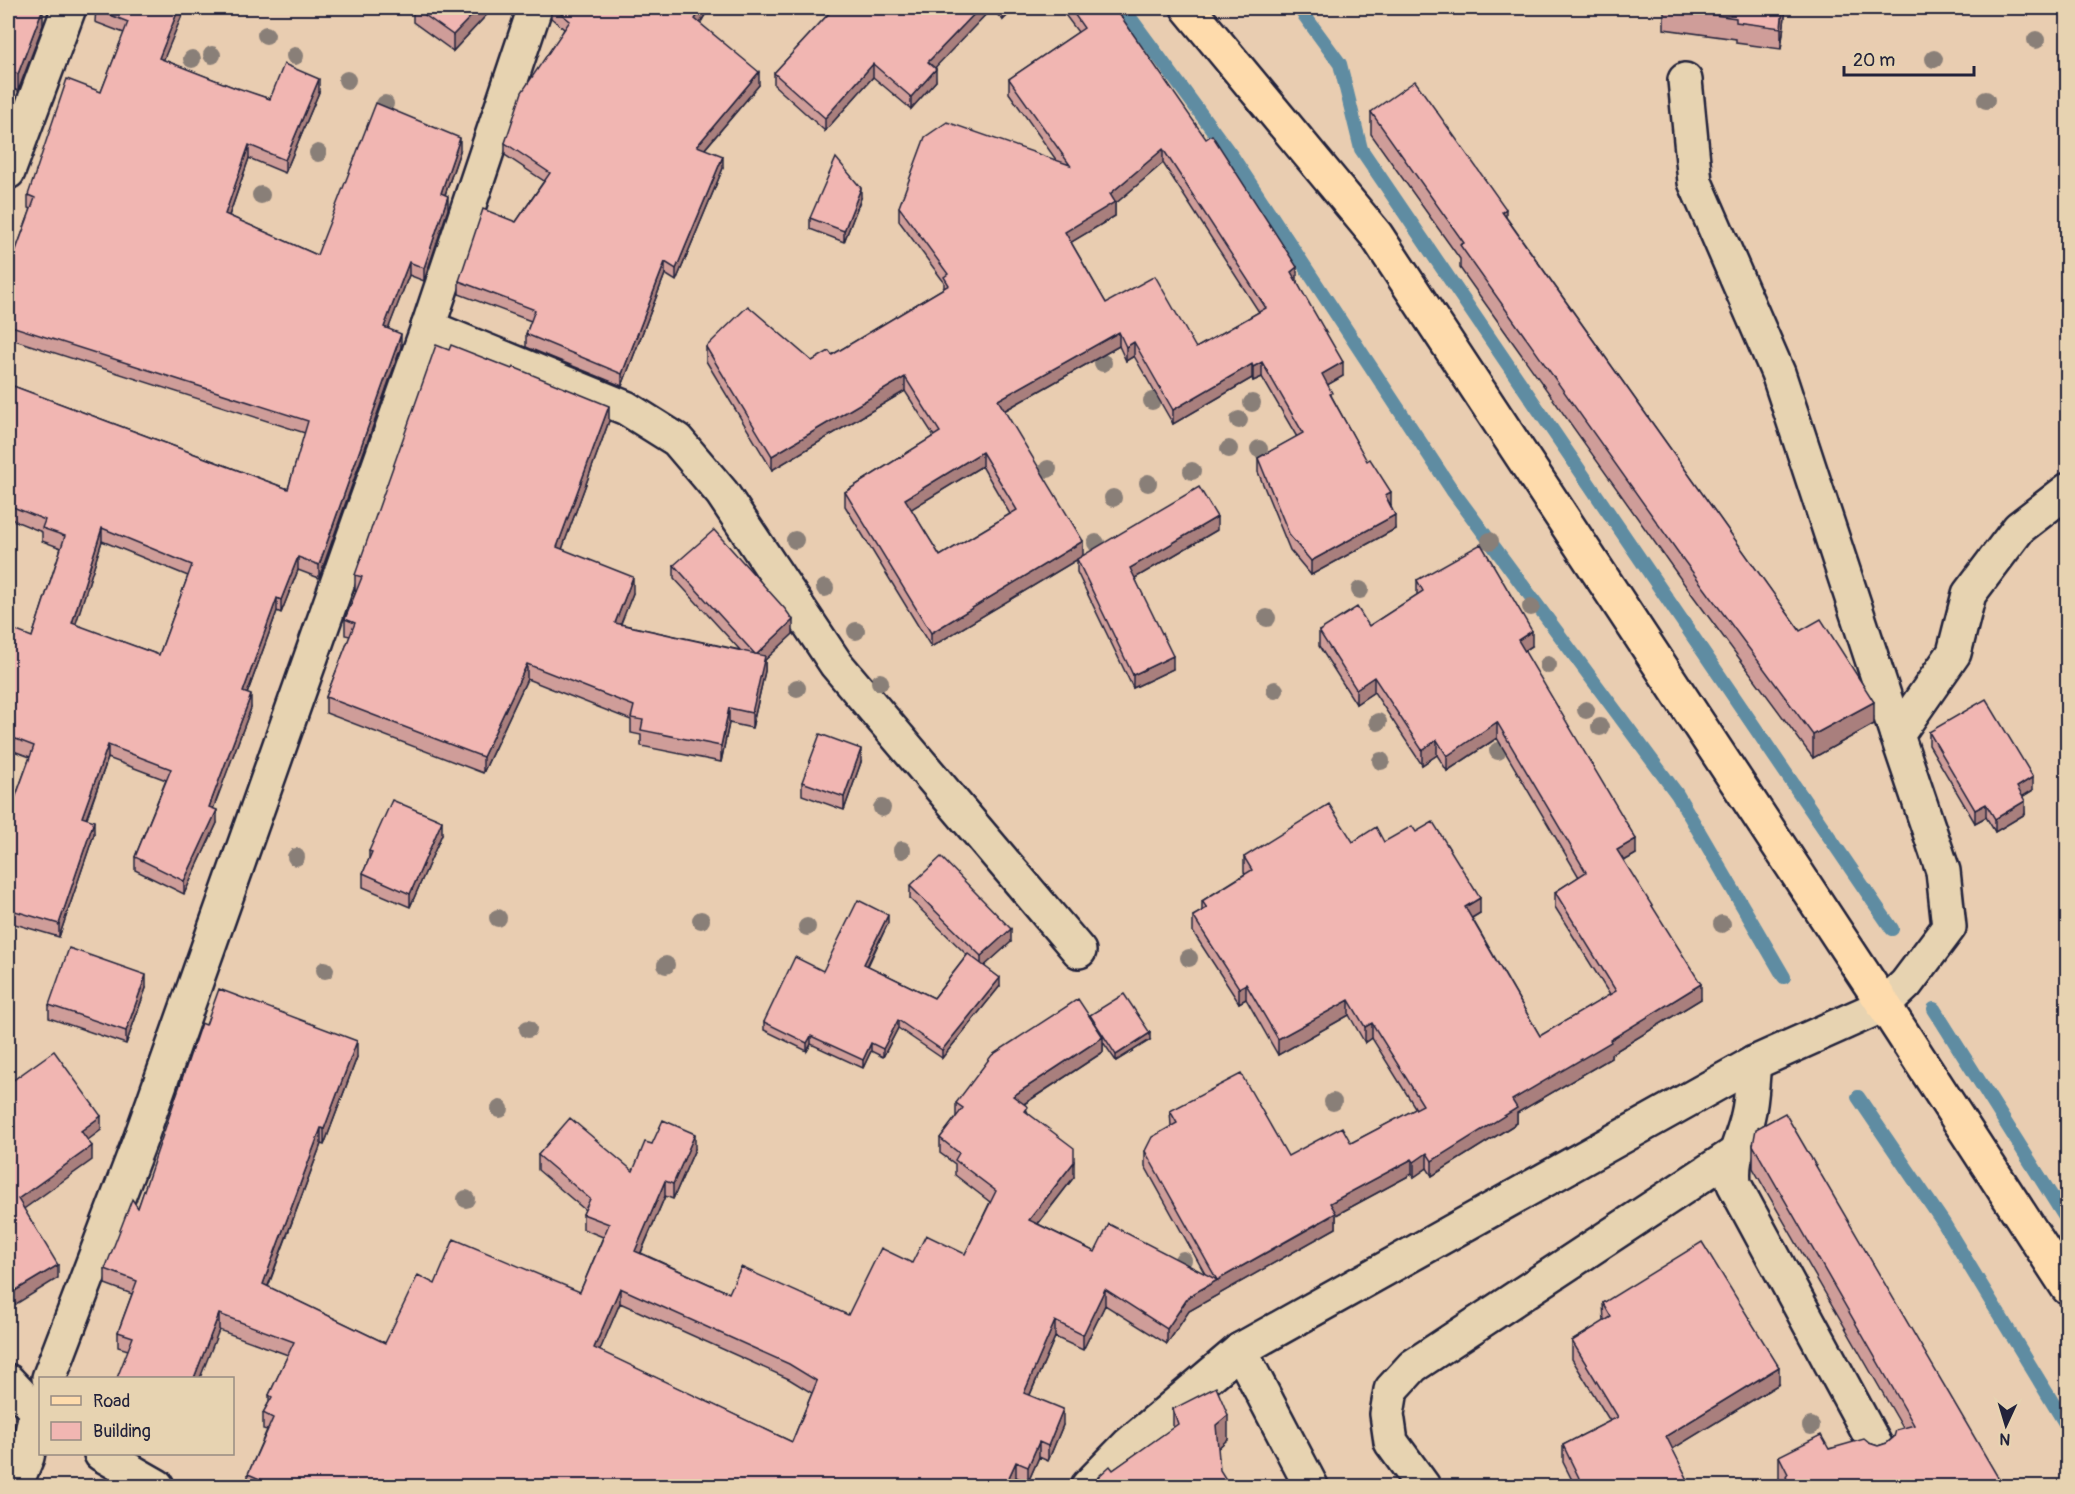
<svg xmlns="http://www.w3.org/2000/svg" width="2075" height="1494" font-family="Pangolin,sans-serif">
<rect width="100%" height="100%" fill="#e9cdb1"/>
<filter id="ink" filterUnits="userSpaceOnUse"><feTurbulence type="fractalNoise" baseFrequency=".0167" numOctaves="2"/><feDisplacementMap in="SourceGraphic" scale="12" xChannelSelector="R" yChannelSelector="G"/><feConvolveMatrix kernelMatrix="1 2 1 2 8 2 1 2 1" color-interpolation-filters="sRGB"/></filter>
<g filter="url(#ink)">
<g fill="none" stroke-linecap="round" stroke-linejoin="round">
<g stroke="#5f8ca2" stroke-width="14">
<polyline points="1123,8 1234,159 1452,490 1677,794 1784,977"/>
<polyline points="1299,8 1340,64 1361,149 1892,929"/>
<polyline points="1934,1009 2068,1222"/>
<polyline points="1858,1097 1943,1222 2068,1428"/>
</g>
<defs>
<g id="minor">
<polyline points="1685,80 1695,182 1778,373 1897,735"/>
<polyline points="8,172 69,8"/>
<polyline points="428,327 626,408 677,440 722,493 836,664 1079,951"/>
<path d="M1754 1063C1752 1080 1752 1099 1748 1115 1742 1143 1731 1153 1734 1184L1878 1450"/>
<polyline points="1240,1350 1311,1486"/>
<polyline points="49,1378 140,1140 428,327 535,8"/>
<polyline points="8,1381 40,1415"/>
<polyline points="101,1454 157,1486"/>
<polyline points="15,1486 27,1457 36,1412 40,1401"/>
<polyline points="1088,1486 1129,1444 1240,1350 1754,1063 1884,1005 1906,984 1949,927 1943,871 1897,735 1954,653 1969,594 2019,528 2068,490"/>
<polyline points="1423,1486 1391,1442 1387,1414 1391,1390 1413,1366 1734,1154"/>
</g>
<polyline id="major" points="1188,8 1376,235 1884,1005 2068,1288"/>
</defs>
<use href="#minor" stroke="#22223b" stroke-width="38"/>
<use href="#major" stroke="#22223b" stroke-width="38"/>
<use href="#minor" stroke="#e7d3b1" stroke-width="33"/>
<use href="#major" stroke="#fedbac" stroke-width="33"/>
</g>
<g fill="#897f78">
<circle cx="266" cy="35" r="9"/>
<circle cx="2036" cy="40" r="9"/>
<circle cx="212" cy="55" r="9"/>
<circle cx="295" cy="56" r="9"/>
<circle cx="192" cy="59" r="9"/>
<circle cx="1934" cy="59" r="9"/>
<circle cx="347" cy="80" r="9"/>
<circle cx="1986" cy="100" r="9"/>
<circle cx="385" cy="104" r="9"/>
<circle cx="318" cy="153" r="9"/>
<circle cx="261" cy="195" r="9"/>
<circle cx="1103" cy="363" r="9"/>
<circle cx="1152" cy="401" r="9"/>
<circle cx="1252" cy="403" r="9"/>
<circle cx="1239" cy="420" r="9"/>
<circle cx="1229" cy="449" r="9"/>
<circle cx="1259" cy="449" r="9"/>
<circle cx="1048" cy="469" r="9"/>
<circle cx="1192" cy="471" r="9"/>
<circle cx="1148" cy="483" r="9"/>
<circle cx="1113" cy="498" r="9"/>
<circle cx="795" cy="540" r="9"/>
<circle cx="1490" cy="541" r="9"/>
<circle cx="1096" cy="543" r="9"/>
<circle cx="825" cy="588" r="9"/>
<circle cx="1360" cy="590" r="9"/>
<circle cx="1531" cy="607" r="9"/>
<circle cx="1267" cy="618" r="9"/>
<circle cx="856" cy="631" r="9"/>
<circle cx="1548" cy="665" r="9"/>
<circle cx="880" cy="682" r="9"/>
<circle cx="797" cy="688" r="9"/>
<circle cx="1275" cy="690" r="9"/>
<circle cx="1586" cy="710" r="9"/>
<circle cx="1378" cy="722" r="9"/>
<circle cx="1600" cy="727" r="9"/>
<circle cx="1498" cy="751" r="9"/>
<circle cx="1381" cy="761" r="9"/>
<circle cx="882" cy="808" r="9"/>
<circle cx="902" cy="850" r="9"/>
<circle cx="296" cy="857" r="9"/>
<circle cx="498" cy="918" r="9"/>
<circle cx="701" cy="920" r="9"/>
<circle cx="1722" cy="924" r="9"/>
<circle cx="807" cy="927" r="9"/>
<circle cx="1189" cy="958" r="9"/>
<circle cx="666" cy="965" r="9"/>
<circle cx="325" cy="970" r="9"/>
<circle cx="528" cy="1029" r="9"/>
<circle cx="1333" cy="1102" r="9"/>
<circle cx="500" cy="1109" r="9"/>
<circle cx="466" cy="1199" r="9"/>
<circle cx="1183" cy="1260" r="9"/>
<circle cx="1811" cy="1426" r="9"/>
</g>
<g fill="#cf9d99" stroke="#22223b" stroke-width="1.5" fill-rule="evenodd">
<polygon points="8,8 43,25 18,91 8,87"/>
<path d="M96 8H185L163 60 238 89 270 99 319 92 285 173 249 158 229 216 317 255 460 151 445 195 448 209 424 281 409 275 388 329 401 347 319 578 298 570 281 613 277 611 247 694 251 708 213 808 217 823 184 894 135 870V857L166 780 108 758 87 818 94 834 59 937 8 922V818L30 757 8 749V633L32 637 61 548 42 541V532L8 518V384L288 489 305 433 8 338V272L31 209 28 208V195L101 92 124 33 95 22ZM102 541 188 576 159 655 75 625Z"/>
<polygon points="413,8 493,8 453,51 413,22"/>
<polygon points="551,8 709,8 700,24 759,85 705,149 723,168 676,281 665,274 622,386 526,347 526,334 531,321 459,294 459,281 516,222 544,181 505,155 505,143 564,29 551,18"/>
<polygon points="834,8 1015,8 1003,20 991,9 934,68 936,81 911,109 873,77 825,131 774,85 774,73"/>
<path d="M1060 8H1115L1297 282 1343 376 1327 385 1332 397 1391 506 1395 529 1311 575 1290 550 1258 472V458L1297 437 1262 377 1253 381 1252 378 1173 424 1134 356 1126 361 1119 346 1004 411 1083 556 931 647 845 506V492L934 436 905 391 772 470 706 361V347L812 361 832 355 944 288V282L899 221V207L1057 161 1009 93V79L1078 32ZM1163 163 1259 312 1196 348 1106 303 1071 242 1115 216V204ZM982 466 1010 514 940 556 911 509Z"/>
<polygon points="1664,8 1786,8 1781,49 1736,43 1736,39 1664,29"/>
<polygon points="1371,112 1506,217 1800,631 1874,724 1813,758 1685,585 1460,268 1460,259 1371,134"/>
<polygon points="861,198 844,242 810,229 810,218"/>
<polygon points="609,421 562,549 633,593 620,624 740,650 674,578 674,565 793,634 765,660 765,671 752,728 729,723 721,762 641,746 641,735 631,733 631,720 527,679 483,773 326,713 326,697 350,636 345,635 345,619 356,591 355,590 355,575"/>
<polygon points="1217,530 1135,578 1173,669 1133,688 1077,572 1077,559"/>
<path d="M1417 580 1532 646 1524 651 1636 854 1624 861 1701 999 1611 1054V1058L1517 1113V1123L1432 1176 1427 1168 1414 1177 1412 1174 1336 1215V1228L1189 1311 1167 1344 1105 1305 1083 1350 1055 1337 1030 1395 1063 1425 1048 1461 1039 1457 1028 1482 1016 1477 1012 1486H248V1474L267 1430 263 1429V1413L269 1402V1395L288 1355 219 1330 128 1350 118 1347V1332L132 1294 105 1284V1269L138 1208 206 1025 357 1057 324 1145 321 1144 268 1287 385 1343 435 1284 580 1292 603 1237 583 1229V1214L585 1210 538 1170V1155L633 1171 652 1144 695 1149 673 1199 665 1196 641 1253 729 1293 848 1315 912 1263 965 1254 990 1202 955 1175V1164L940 1153V1138L956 1117V1103L1090 1017V1015L1150 1040 1116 1061 1103 1042V1052L1024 1104 1028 1113 1074 1177 1038 1224 1095 1252 1205 1274 1145 1166V1151L1171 1126 1170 1111 1288 1156 1351 1143 1416 1109 1372 1038 1365 1043 1349 1015 1278 1055 1246 999 1239 1003 1193 932V916L1202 911V901L1245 874 1244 872V857L1353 842H1384L1416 832 1480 913 1472 918 1540 1036 1610 995 1555 907V892L1579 877 1497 738 1447 771 1437 755 1422 765 1374 692 1356 704 1319 646V631L1369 626 1417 595ZM620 1303 789 1379 812 1393 792 1442 599 1351Z"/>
<polygon points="1929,732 2033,790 2023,796 2025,814 1995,832 1986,817 1975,823 1929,745"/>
<polygon points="861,762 844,810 802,795 802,782"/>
<polygon points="442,834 410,907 363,887 363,873 369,859 369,851"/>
<polygon points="910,886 1011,942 984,966 1000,986 942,1058 898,1028 883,1057 871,1051 863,1068 811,1044 807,1051 764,1030 764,1022 823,971 888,923 868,966 934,998 967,955 910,899"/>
<polygon points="146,988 126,1044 49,1018 49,1005"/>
<polygon points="1753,1145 2003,1486 1783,1486 1779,1479 1779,1456 1869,1443 1878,1446 1887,1443 1903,1428 1753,1168"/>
<polygon points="1603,1303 1779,1384 1672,1449 1691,1486 1575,1486 1563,1462 1563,1445 1610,1421 1572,1359 1572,1341 1604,1322"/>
<polygon points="1173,1409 1228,1439 1218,1448 1113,1470 1173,1428"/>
</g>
<g fill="#a97f7d" stroke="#22223b" stroke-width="1.5">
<polygon points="43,8 43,25 18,91 18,74"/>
<polygon points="179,8 185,8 159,71 159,58"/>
<polygon points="479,8 493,8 453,51 453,35"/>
<polygon points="702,8 709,8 695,32 695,19"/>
<polygon points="980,8 991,8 991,9 928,75 928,62"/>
<polygon points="1003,8 1015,8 1003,20"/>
<polygon points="1783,8 1786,8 1781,49 1781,28"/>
<polygon points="873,64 873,77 825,131 825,118"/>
<polygon points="936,69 936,81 911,109 911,97"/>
<polygon points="759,72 759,85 697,158 697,146"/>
<polygon points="319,79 319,92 285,173 285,160"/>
<polygon points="460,138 460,151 441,206 441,193"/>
<polygon points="249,145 249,158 225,227 225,214"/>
<polygon points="1163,149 1163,163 1115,204 1115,216 1065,246 1065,232"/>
<polygon points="723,156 723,168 676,281 676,269"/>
<polygon points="861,188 861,198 844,242 844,231"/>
<polygon points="448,196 448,209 424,281 424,268"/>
<polygon points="1506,209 1506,231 1502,212"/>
<polygon points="409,262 409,275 384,340 384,327"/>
<polygon points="665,262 665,274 622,386 622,374"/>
<polygon points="1297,267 1297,282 1291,286 1291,272"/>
<polygon points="1119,332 1119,346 998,414 998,400"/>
<polygon points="401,334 401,347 319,578 319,565"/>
<polygon points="1134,342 1134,356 1126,361 1126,347"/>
<polygon points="1262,362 1262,377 1253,381 1253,367"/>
<polygon points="1343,362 1343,376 1322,388 1322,374"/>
<polygon points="1252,364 1252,378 1173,424 1173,410"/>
<polygon points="905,377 905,391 772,470 772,456"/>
<polygon points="609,406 609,421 557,563 557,547"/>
<polygon points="982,452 982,466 905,513 905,499"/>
<polygon points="1391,492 1391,506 1385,495"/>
<polygon points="1395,515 1395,529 1311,575 1311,561"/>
<polygon points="1217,517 1217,530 1130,581 1130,568"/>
<polygon points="102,528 102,541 72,636 72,623"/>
<polygon points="1083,541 1083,556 931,647 931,633"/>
<polygon points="298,557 298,570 281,613 281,600"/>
<polygon points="633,577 633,593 615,639 615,623"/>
<polygon points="277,598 277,611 243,705 243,692"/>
<polygon points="793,620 793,634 765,660 765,671 752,728 752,713 756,655"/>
<polygon points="1532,631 1532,646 1518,655 1518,640"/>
<polygon points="1173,656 1173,669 1133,688 1133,675"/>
<polygon points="527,664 527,679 483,773 483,757"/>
<polygon points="1374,677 1374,692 1356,704 1356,689"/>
<polygon points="251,695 251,708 209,820 209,807"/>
<polygon points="1874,702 1874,724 1813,758 1813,735"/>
<polygon points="729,708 729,723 721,762 721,746"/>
<polygon points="1497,722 1497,738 1447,771 1447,756"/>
<polygon points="1437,740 1437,755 1422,765 1422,750"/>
<polygon points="108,745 108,758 82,830 82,817"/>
<polygon points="861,749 861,762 844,810 844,797"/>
<polygon points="2033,777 2033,790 2017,800 2017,787"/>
<polygon points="2025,801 2025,814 1995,832 1995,819"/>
<polygon points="1986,804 1986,817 1975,823 1975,810"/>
<polygon points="217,810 217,823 184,894 184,881"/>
<polygon points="94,821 94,834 59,937 59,924"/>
<polygon points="442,821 442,834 410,907 410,894"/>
<polygon points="1636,839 1636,854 1617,865 1617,850"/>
<polygon points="1480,898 1480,913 1465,922 1465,907"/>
<polygon points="888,915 888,923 864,972 864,964"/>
<polygon points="1011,929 1011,942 981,969 981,956"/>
<polygon points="146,975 146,988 126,1044 126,1031"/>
<polygon points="1000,978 1000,986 942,1058 942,1050"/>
<polygon points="1246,984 1246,999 1239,1003 1239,988"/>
<polygon points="1701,984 1701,999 1611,1054 1611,1058 1517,1113 1517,1123 1432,1176 1432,1161 1512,1100"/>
<polygon points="1349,1000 1349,1015 1278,1055 1278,1039"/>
<polygon points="898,1020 898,1028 883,1057 883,1049"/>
<polygon points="1372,1023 1372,1038 1365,1043 1365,1027"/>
<polygon points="1150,1033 1150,1040 1116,1061 1116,1055"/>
<polygon points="811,1036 811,1044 807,1051 807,1043"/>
<polygon points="1103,1037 1103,1052 1013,1111 1013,1096"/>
<polygon points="357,1041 357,1057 324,1145 324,1129"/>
<polygon points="871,1043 871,1051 863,1068 863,1060"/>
<polygon points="101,1116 101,1130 81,1145 81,1131"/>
<polygon points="321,1128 321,1144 263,1299 263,1284"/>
<polygon points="695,1134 695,1149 673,1199 673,1184"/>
<polygon points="92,1146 92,1160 18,1213 18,1199"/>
<polygon points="1427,1153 1427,1168 1414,1177 1414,1162"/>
<polygon points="1412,1159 1412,1174 1336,1215 1336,1228 1189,1311 1167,1344 1167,1329 1189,1296 1330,1217 1330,1203"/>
<polygon points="1074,1162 1074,1177 1029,1235 1029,1220"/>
<polygon points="665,1181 665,1196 635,1266 635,1251"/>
<polygon points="58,1265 58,1278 8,1309 8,1295"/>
<polygon points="620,1288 620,1303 594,1364 594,1348"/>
<polygon points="1105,1289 1105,1305 1083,1350 1083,1335"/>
<polygon points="219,1314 219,1330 200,1378 194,1378"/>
<polygon points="1055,1321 1055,1337 1024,1408 1024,1393"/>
<polygon points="1779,1367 1779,1384 1666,1453 1666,1436"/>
<polygon points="1063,1409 1063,1425 1048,1461 1048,1446"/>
<polygon points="1228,1415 1228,1439 1216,1450 1216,1425"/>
<polygon points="1039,1442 1039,1457 1028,1482 1028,1467"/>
<polygon points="1016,1462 1016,1477 1012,1486 1005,1486"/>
</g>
<g fill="#f1b6b2" stroke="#22223b" stroke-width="1.5" fill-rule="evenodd">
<polygon points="8,8 43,8 18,74 8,70"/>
<path d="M96 8H179L159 58 238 89V88L270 99 284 64 319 79 285 160 249 145 225 214 317 255 376 103 460 138 441 193 448 196 424 268 409 262 384 327 401 334 319 565 298 557 281 600 277 598 243 692 251 695 209 807 217 810 184 881 135 857 171 769 108 745 82 817 94 821 59 924 8 909V818L34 746 8 736V633L9 628 32 637 65 536 42 528 45 520 8 505V384L288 489 308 421 8 325V272L35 198 28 195 67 79 101 92 128 22 95 9ZM102 528 192 565 159 655 72 623Z"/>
<polygon points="415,8 479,8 453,35"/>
<polygon points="554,8 702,8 695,19 759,72 697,146 723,156 676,269 665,262 622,374 526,334 535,310 459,281 483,209 516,222 550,173 505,143 522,92 570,21"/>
<polygon points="834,8 980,8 928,62 936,69 911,97 873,64 825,118 774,73"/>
<path d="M1070 8H1115L1206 139 1212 135 1297 267 1291 272 1343 362 1322 374 1332 393 1330 394 1367 461 1370 459 1391 492 1385 495 1395 515 1311 561 1290 536 1258 458 1303 433 1262 362 1253 367 1252 364 1173 410 1134 342 1126 347 1119 332 998 400 1083 541 931 633 845 492 940 432 905 377 772 456 706 347 748 306 812 361 829 351 832 355 949 285 944 277 948 274 899 207 925 137 947 122 1070 165 1009 79 1084 28ZM1163 149 1266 308 1196 348 1155 276 1106 303 1065 232 1115 202 1110 194ZM982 452 1017 510 940 556 905 499Z"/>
<polygon points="1664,8 1783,8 1781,28 1736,22 1736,18"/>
<polygon points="1415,81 1506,209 1502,212 1800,631 1821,619 1874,702 1813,735 1685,562 1460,245 1464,243 1371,112"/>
<polygon points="836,158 861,188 844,231 810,218"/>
<polygon points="436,345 449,350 451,345 512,369 513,367 609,406 557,547 633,577 615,623 765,656 752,713 729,708 721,746 641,730 643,720 631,718 634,706 527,664 483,757 326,697 355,623 345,619 362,577 355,575"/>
<polygon points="1199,487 1217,517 1130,568 1173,656 1133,675 1077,559"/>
<polygon points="714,530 785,609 793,620 757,654 755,654 674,565"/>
<path d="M1481 544 1532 631 1518 640 1636 839 1617 850 1701 984 1610 1040 1611 1042 1512 1100 1517 1108 1432 1161 1427 1153 1414 1162 1412 1159 1330 1203 1336 1213 1189 1296 1167 1329 1105 1289 1083 1335 1055 1321 1024 1393 1063 1409 1048 1446 1039 1442 1028 1467 1016 1462 1005 1486H276L248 1474 273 1418 263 1413 272 1397 269 1395 294 1342 219 1314 194 1378H117L133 1337 118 1332 137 1281 105 1269 132 1199 138 1208 201 1023 206 1025 219 989 357 1041 324 1129 321 1128 263 1284 385 1343 418 1275 435 1284 454 1239 580 1292 609 1224 583 1214 590 1199 538 1155 570 1118 633 1171 645 1142 652 1144 663 1120 695 1134 673 1184 665 1181 635 1251 729 1293 741 1267 848 1315 881 1248 912 1263 926 1235 965 1254 996 1191 955 1160 959 1153 940 1138 963 1108 956 1103 992 1055 1078 999 1103 1037 1013 1096 1028 1107 1025 1111 1074 1148V1162L1029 1220 1095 1252 1109 1224 1217 1280 1145 1151 1152 1137 1177 1123 1170 1111 1241 1074 1288 1156 1342 1127 1351 1143 1423 1105 1372 1023 1365 1027 1349 1000 1278 1039 1246 984 1239 988 1193 916 1207 908 1202 901 1252 870 1244 857 1329 804 1353 842 1376 827 1384 842 1412 826 1416 832 1433 822 1480 898 1465 907 1540 1036 1616 991 1555 892 1586 872 1497 722 1447 756 1437 740 1422 750 1374 677 1356 689 1319 631 1357 607 1369 626 1423 591 1417 580ZM620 1288 789 1364 817 1381 792 1442 594 1348Z"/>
<polygon points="1986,699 2033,777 2017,787 2025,801 1995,819 1986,804 1975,810 1929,732"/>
<polygon points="820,734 861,749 844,797 802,782"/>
<polygon points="392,800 442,821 410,894 363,873 372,852 369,851"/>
<polygon points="941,857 1011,929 981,956 910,886"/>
<polygon points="858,900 888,915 864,964 934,998 968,954 1000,978 942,1050 898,1020 883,1049 871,1043 863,1060 811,1036 807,1043 764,1022 795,957 823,971"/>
<polygon points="69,948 146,975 126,1031 49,1005"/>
<polygon points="1124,994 1150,1033 1116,1055 1090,1015"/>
<polygon points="54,1051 101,1116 81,1131 92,1146 18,1199 58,1265 8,1295 8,1084"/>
<polygon points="1785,1113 2003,1486 1791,1486 1786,1477 1788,1474 1779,1456 1821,1435 1829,1449 1864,1439 1869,1443 1878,1446 1887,1443 1894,1437 1896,1430 1914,1425 1753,1145 1756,1129"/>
<polygon points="1702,1242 1779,1367 1666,1436 1691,1486 1583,1486 1563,1445 1618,1417 1572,1341 1611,1317 1603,1303"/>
<polygon points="1216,1387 1228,1415 1216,1425 1220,1470 1230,1486 1094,1486 1098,1477 1110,1466 1113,1470 1178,1424 1173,1409"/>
</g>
</g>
<rect width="2075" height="1494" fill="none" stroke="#e7d3b1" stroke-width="30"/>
<rect x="15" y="15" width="2045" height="1464" fill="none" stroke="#22223b" stroke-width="2" filter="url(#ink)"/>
<rect x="39" y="1377" width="195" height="78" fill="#e7d3b1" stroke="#988c82" stroke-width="1.5"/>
<rect x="51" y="1396" width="30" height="9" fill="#fedbac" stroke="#988c82" stroke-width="1.5"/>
<text x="93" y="1407" font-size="18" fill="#22223b">Road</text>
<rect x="51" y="1422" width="30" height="18" fill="#f1b6b2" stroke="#988c82" stroke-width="1.5"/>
<text x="93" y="1437" font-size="18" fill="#22223b">Building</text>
<g transform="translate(2006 1425) rotate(184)" stroke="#e7d3b1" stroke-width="4.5" paint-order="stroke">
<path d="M0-4.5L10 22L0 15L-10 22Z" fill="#22223b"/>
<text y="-9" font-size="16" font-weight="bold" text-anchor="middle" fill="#22223b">N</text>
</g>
<path d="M1844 66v9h130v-9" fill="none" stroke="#22223b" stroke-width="3"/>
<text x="1853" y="66" font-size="18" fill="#22223b" stroke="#e7d3b1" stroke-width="4.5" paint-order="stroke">20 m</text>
</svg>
